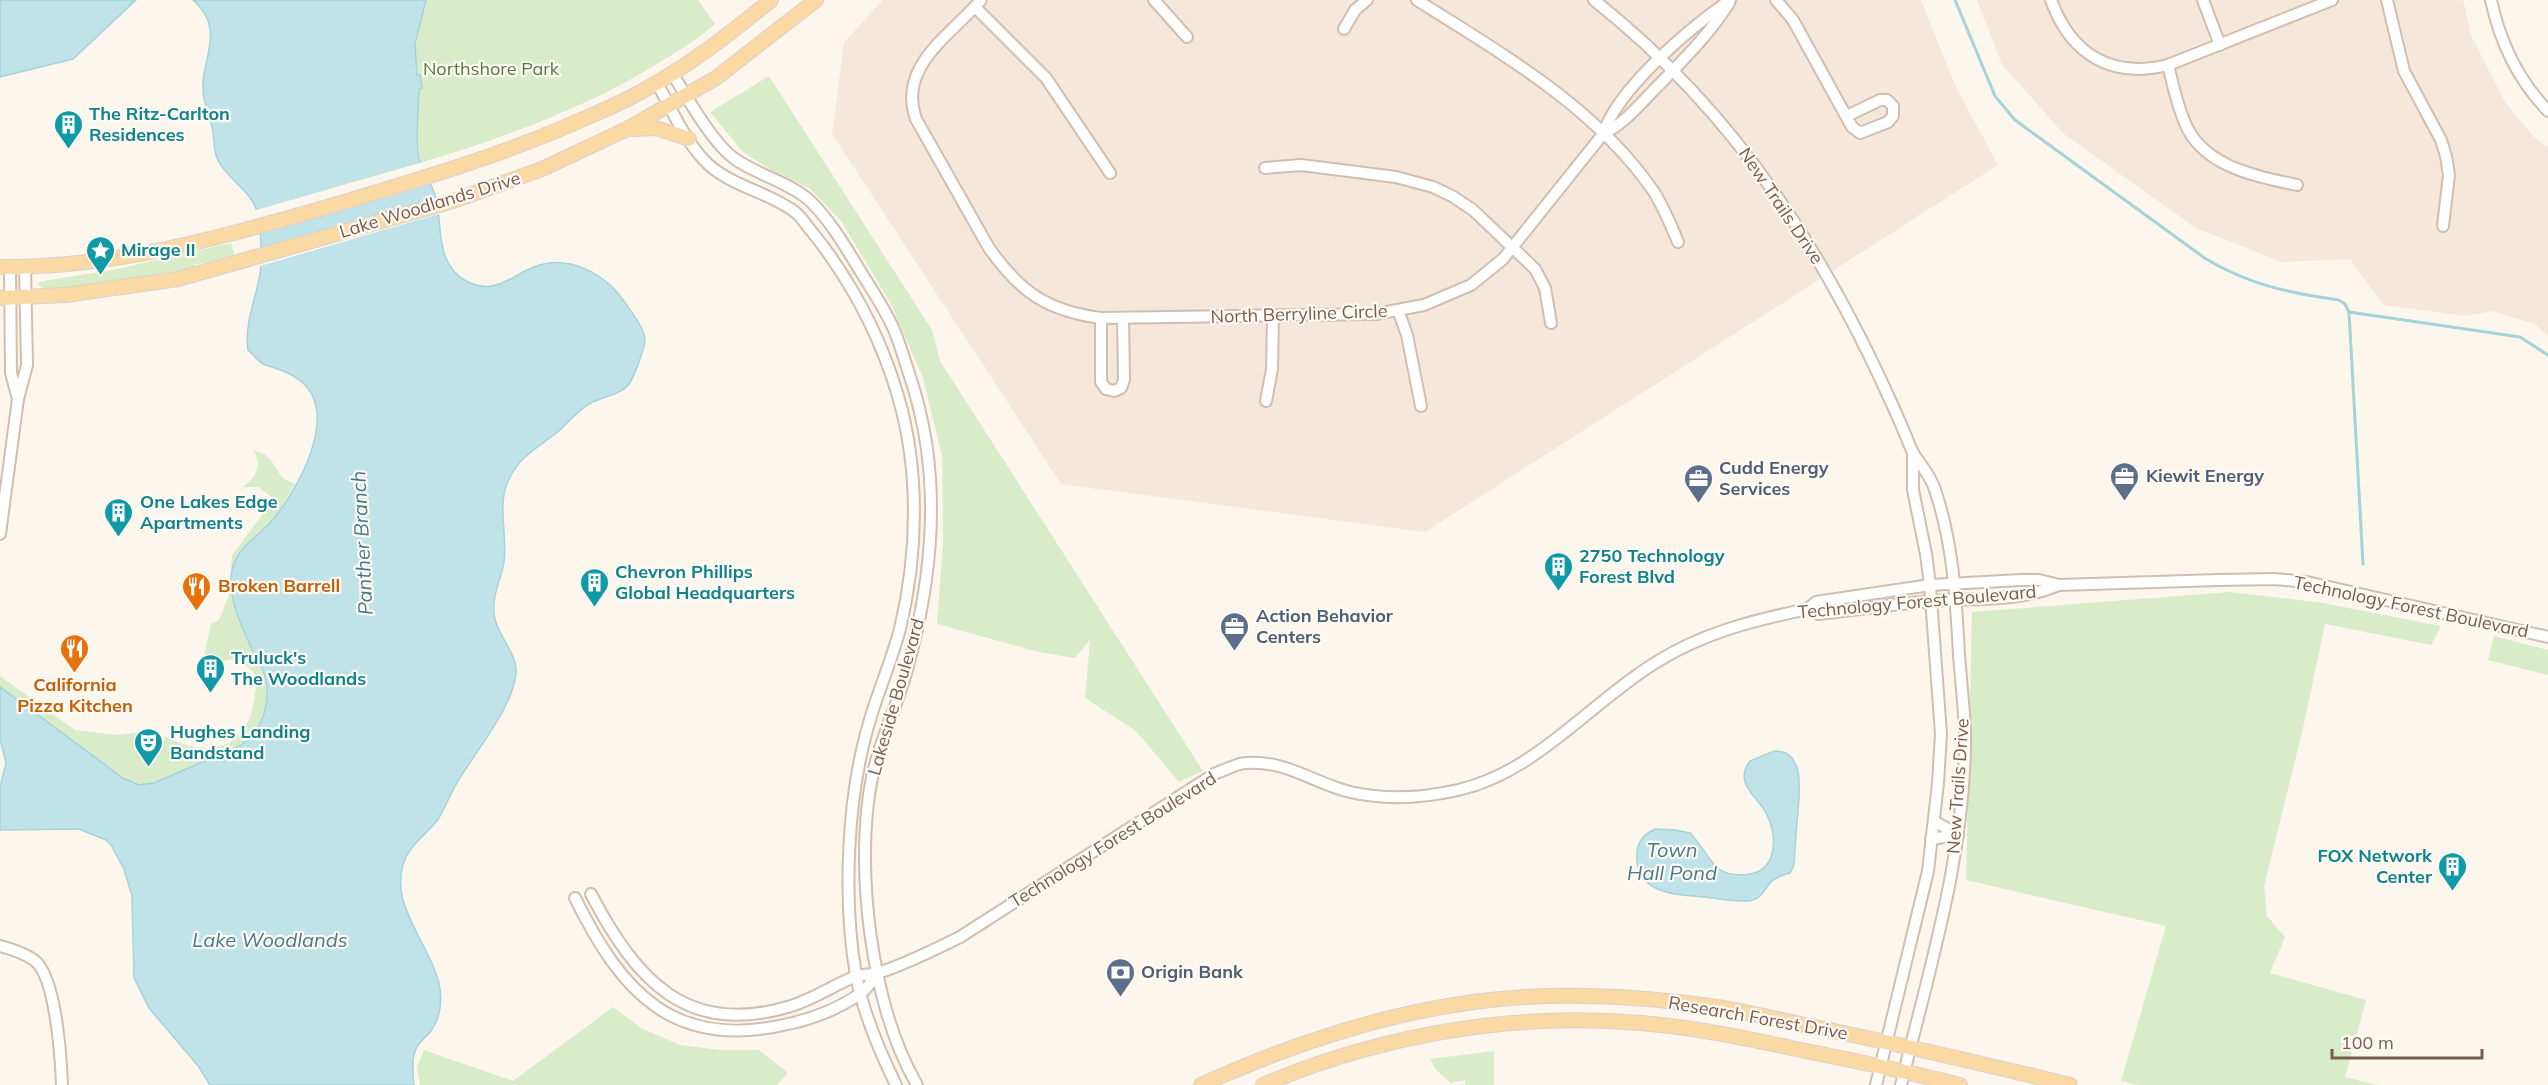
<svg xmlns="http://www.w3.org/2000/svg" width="2548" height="1085" font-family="Mulish,sans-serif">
<rect width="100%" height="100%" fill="#fdf6ec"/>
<g fill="#f5e8da">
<polygon points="883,0 1921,0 1956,87 1998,165 1425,532 1061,484 832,134 844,42"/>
<polygon points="1977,0 2463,0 2471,35 2505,102 2533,136 2548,148 2548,336 2535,324 2492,311 2466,316 2383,305 2350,259 2282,262 2196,228 2064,134 2002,65"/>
</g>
<g fill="#d8ecc9">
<path d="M426 0H698L715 24C697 40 675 53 654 66 581 110 502 138 420 163L417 133 419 88 422 87 420 75H417L415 39Z"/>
<polygon points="769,76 932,330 940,361 1203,771 1179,782 1136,731 1085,698 1090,640 1075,658 1039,652 937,624 943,542 942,456 923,378 891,304 841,221 809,188 771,170 742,151 710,112"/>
<polygon points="231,243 235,256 194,265 194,268 104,284 43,289 37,283 48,280 113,270"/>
<path d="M254 451C273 454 272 465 282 477 285 480 292 482 295 484L276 516 250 540 233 594 238 614 265 675 266 685 267 696 261 722 251 737 243 744 154 783 135 785 48 724 0 687V676L75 730 117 735 150 731V744L163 746 165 736C206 758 247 751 254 700 255 691 259 680 253 672 248 666 239 663 233 659L215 662 204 655 211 624 219 620 230 592 232 555 274 499 258 487H243C256 477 262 467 254 451Z"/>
<polygon points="2230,592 2323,603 2441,626 2431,645 2325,624 2304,724 2264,886 2267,916 2285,937 2270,973 2366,1000 2345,1077 2378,1085 2138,1085 2121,1081 2166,926 1966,880 1972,612"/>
<polygon points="2494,636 2548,650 2548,675 2488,660"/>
<polygon points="613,1007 641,1028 680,1045 720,1050 759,1050 788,1073 777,1085 420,1085 417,1068 424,1050 513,1081"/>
<polygon points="1494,1051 1494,1085 1465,1085 1465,1080 1451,1083 1436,1070 1430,1059"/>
</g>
<g fill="#bfe3e8" stroke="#a5d3da" stroke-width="1.5">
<polygon points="0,0 136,0 73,59 0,77"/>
<path d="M193 0H426L415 44 417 75H420L422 88 419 89C418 110 416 133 418 153 419 168 431 181 435 195 444 226 433 264 468 282 495 295 511 276 534 267 568 253 605 274 624 301 631 312 645 328 645 341 644 349 634 378 629 384 621 395 601 397 589 404 577 411 570 421 560 430 541 446 520 455 509 479 496 506 508 533 504 562 501 581 490 598 495 619 499 637 517 654 516 673 513 707 476 751 458 781 450 794 445 809 437 821 427 833 414 842 407 855 383 903 433 944 440 989 442 1005 440 1019 430 1032 426 1037 420 1041 417 1047 411 1058 413 1073 414 1085H210L199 1067 149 1008 134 978 132 896 124 869 111 845 106 840 79 829 0 830V787L6 763 0 739V687L123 778 139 785 154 783C175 774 195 765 216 756 226 752 237 748 245 742 264 729 271 697 265 676 262 665 255 657 251 647 240 624 227 594 232 570 237 546 261 535 275 517 298 488 337 419 305 385 294 374 279 369 265 365 259 362 253 355 248 350 244 325 256 298 260 274 262 259 261 242 260 228 258 190 231 186 218 160 213 151 215 142 213 133 212 122 208 113 205 103 194 64 231 34 193 0Z"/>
<path d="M1774 751C1806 750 1799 792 1798 813 1796 830 1795 848 1794 865L1790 873C1783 875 1775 877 1770 883 1762 892 1761 901 1746 901 1732 901 1718 899 1705 897 1677 895 1634 894 1637 854 1637 842 1644 834 1655 829L1675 830 1690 833C1712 855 1711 880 1750 874 1777 870 1777 837 1768 817 1761 798 1732 785 1750 761Z"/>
</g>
<g fill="#fdf6ec">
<polygon points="423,162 434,183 257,235 253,211"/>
<polygon points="439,197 442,213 257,267 257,249"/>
</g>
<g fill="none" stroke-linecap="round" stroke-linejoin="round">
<g stroke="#a5d3da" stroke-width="3">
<path d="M1955 0 1995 96 2015 120 2206 259C2250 285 2289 293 2339 300L2345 304 2349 312 2363 564"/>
<polyline points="2349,312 2520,337 2548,355"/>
</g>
<defs>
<g id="minor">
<path d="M981 0C951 35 897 66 916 119L989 248C1020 292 1047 311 1101 318L1376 314 1424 305 1471 285 1503 259 1603 134C1619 87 1690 28 1730 0"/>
<polyline points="1154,0 1187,37"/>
<path d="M1417 0C1502 54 1596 107 1654 192 1664 208 1671 225 1678 242"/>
<path d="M1594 0C1739 115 1830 260 1903 429 1907 438 1910 448 1915 456 1922 466 1930 476 1934 487 1953 541 1956 598 1959 655 1961 681 1964 707 1965 733 1966 853 1929 970 1901 1085"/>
<polyline points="1776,0 1793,20 1852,127 1860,133 1888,122 1893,116 1893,106 1887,100 1880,100 1847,116"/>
<path d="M2051 0C2071 55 2112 79 2168 65L2332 0"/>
<polyline points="2203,0 2220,45"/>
<polyline points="2387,0 2404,71 2441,140 2446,156 2449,175 2443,226"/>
<path d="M2491 0C2500 42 2518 80 2548 111"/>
<polyline points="975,7 1046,78 1110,173"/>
<polyline points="1344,29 1355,10 1367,0"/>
<path d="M2168 65C2173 85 2177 105 2185 123 2203 167 2256 176 2297 185"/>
<path d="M672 73C687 97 713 144 735 159 756 174 790 183 809 200 828 218 842 241 856 264 869 286 885 308 895 332 902 350 907 368 913 386 942 480 933 576 907 670 897 706 880 740 872 777 854 867 871 1005 917 1085"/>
<path d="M657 83C671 108 683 137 703 159 727 186 768 191 795 212 802 217 807 227 813 233 851 281 881 338 898 396 920 471 918 553 900 629 891 663 876 696 867 730 847 802 843 901 856 975 863 1013 879 1050 896 1085"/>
<path d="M1603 134C1625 123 1639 105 1656 88 1682 61 1709 35 1729 3"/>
<polyline points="1265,168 1301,165 1396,177 1433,187 1452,196 1473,210 1535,269 1545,288 1551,323"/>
<polyline points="10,268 11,373 18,399"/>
<polyline points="1398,310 1407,335 1421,406"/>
<polyline points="1101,318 1101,382 1106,389 1114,391 1121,388 1124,380 1123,318"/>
<polyline points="1266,401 1272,369 1273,317"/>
<polyline points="0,534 18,399 27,365 25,267"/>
<polyline points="1808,609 1816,602 1930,585 2021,580 2039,580 2059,585 2218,580 2274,579 2307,582 2548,637"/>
<polyline points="1934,821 1958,835"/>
<polyline points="1931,839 1958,835"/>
<path d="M591 894C636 980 687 1038 791 1006 814 999 832 986 854 977 862 974 872 975 881 972 908 963 934 950 960 937L1216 773C1226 770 1237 763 1246 763 1287 760 1313 783 1350 792 1385 800 1423 798 1458 790 1535 773 1590 703 1655 663 1702 633 1754 620 1808 609L1818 614C1856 610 1894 604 1932 601 1975 598 2019 602 2059 585"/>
<path d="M575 898C622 993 674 1051 788 1024 812 1019 839 1008 860 994 867 989 872 980 878 974"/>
<path d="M0 946C12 949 24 953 34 960 56 976 61 1058 62 1085"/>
<polyline points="1876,1085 1928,871 1938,783 1941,734 1930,585 1926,554 1913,490 1913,453"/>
</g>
<g id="major">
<polyline points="629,129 656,128 689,139"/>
<path d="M0 267C111 268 217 239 324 208 408 183 491 159 572 124 597 113 622 103 646 89 691 64 731 33 771 0"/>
<polyline points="0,298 65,295 178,279 456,200 542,169 627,129 716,78 816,0"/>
<path d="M1201 1085C1296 1042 1396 1009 1500 999 1572 992 1646 997 1717 1007 1748 1012 1779 1020 1810 1026 1897 1044 1984 1064 2070 1085"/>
<path d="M1263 1085C1380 1035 1513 1012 1640 1023 1693 1027 1745 1038 1796 1049 1851 1060 1906 1071 1960 1085"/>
</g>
</defs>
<use href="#minor" stroke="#d1beb0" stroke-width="14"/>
<use href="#major" stroke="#dad1cd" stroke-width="16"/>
<use href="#minor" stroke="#fff" stroke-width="10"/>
<use href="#major" stroke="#fbd9a5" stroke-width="14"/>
</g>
<defs>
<symbol id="building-pin" viewBox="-11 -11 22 30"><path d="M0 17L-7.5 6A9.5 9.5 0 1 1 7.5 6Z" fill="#0f9aa8" stroke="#fffaf3"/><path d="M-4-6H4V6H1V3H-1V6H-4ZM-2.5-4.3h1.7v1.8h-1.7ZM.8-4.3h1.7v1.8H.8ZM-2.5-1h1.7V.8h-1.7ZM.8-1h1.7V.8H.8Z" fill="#fff"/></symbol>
<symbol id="sight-pin" viewBox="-11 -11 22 30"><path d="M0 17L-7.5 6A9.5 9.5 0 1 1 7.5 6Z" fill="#0f9aa8" stroke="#fffaf3"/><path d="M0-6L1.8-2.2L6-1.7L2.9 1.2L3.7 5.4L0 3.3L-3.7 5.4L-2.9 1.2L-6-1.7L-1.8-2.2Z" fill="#fff"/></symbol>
<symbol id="office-pin" viewBox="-11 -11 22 30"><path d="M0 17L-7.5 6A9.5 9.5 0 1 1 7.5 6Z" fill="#5c6f8a" stroke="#fffaf3"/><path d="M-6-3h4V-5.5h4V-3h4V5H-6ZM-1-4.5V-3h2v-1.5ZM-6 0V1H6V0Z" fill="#fff"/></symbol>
<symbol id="restaurant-pin" viewBox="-11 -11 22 30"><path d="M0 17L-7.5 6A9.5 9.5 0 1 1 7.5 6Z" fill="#e8710a" stroke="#fffaf3"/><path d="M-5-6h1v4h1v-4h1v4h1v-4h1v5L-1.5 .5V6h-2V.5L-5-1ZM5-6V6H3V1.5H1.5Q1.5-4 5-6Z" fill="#fff"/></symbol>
<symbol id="theatre-pin" viewBox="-11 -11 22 30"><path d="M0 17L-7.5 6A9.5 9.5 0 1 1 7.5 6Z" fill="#0f9aa8" stroke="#fffaf3"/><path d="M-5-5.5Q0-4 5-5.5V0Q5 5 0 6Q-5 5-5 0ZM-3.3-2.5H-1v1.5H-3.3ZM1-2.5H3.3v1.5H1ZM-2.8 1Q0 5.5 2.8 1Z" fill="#fff"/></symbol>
<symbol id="bank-pin" viewBox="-11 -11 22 30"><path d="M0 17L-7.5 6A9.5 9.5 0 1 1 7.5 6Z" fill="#5c6f8a" stroke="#fffaf3"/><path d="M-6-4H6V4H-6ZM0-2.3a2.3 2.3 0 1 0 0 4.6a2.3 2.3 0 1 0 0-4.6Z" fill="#fff"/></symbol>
</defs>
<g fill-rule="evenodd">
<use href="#building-pin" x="52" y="108" width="33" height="45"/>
<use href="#sight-pin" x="84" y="234" width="33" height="45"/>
<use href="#office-pin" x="2108" y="460" width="33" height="45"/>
<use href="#office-pin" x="1682" y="462" width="33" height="45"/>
<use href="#building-pin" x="102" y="496" width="33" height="45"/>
<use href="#building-pin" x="1542" y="550" width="33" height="45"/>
<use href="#building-pin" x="578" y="566" width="33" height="45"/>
<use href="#restaurant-pin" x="180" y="570" width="33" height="45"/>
<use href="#office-pin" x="1218" y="610" width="33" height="45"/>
<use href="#restaurant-pin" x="58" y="632" width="33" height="45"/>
<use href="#building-pin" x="194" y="652" width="33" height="45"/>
<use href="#theatre-pin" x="132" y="726" width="33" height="45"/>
<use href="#building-pin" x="2436" y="850" width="33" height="45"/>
<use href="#bank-pin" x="1104" y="956" width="33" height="45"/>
</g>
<g text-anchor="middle" stroke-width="4.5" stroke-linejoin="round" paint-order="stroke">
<g font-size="18" fill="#537a41" stroke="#fffaf3">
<text x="491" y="75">Northshore Park</text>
</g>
<g font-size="18" font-weight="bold" fill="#0d838f" stroke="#fffaf3" text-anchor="start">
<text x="89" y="120">The Ritz-Carlton<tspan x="89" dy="21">Residences</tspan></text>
<text x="121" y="256">Mirage II</text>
<text x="140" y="508">One Lakes Edge<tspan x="140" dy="21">Apartments</tspan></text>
<text x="1579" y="562">2750 Technology<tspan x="1579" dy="21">Forest Blvd</tspan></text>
<text x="615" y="578">Chevron Phillips<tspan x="615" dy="21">Global Headquarters</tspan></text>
<text x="231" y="664">Truluck's<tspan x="231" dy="21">The Woodlands</tspan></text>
<text x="170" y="738">Hughes Landing<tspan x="170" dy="21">Bandstand</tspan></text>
<text x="2432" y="862" text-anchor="end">FOX Network<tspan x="2432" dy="21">Center</tspan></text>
</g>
<g font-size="18" fill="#7a5c4d" stroke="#fffaf3">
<text transform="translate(430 205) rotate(-17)" y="6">Lake Woodlands Drive</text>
<text transform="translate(1781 206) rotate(56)" y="6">New Trails Drive</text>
<text transform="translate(1299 314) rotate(-2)" y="6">North Berryline Circle</text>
<text transform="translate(1917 602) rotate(-5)" y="6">Technology Forest Boulevard</text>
<text transform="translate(2411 607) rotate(12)" y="6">Technology Forest Boulevard</text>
<text transform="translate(896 697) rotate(-74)" y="6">Lakeside Boulevard</text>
<text transform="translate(1958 786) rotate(-86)" y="6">New Trails Drive</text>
<text transform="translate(1113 840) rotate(-32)" y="6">Technology Forest Boulevard</text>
<text transform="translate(1758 1018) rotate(10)" y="6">Research Forest Drive</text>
</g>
<g font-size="18" font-weight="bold" fill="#4e5e75" stroke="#fffaf3" text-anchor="start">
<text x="1719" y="474">Cudd Energy<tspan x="1719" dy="21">Services</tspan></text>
<text x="2146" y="482">Kiewit Energy</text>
<text x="1256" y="622">Action Behavior<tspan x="1256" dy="21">Centers</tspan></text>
<text x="1141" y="978">Origin Bank</text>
</g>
<g font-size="18" font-weight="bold" fill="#c56008" stroke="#fffaf3" text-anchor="start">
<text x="218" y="592">Broken Barrell</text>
<text x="75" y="691" text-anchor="middle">California<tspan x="75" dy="21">Pizza Kitchen</tspan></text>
</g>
<g font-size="20" font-style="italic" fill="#437c86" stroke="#fffaf3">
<text transform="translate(362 543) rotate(-93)" y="7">Panther Branch</text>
<text x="1672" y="857">Town<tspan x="1672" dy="23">Hall Pond</tspan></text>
<text x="270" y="947">Lake Woodlands</text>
</g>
</g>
<path d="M2332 1049v9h150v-9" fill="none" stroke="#7a5c4d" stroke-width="3"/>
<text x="2341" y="1049" font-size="18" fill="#7a5c4d" stroke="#fffaf3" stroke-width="4.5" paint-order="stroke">100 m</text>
</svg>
